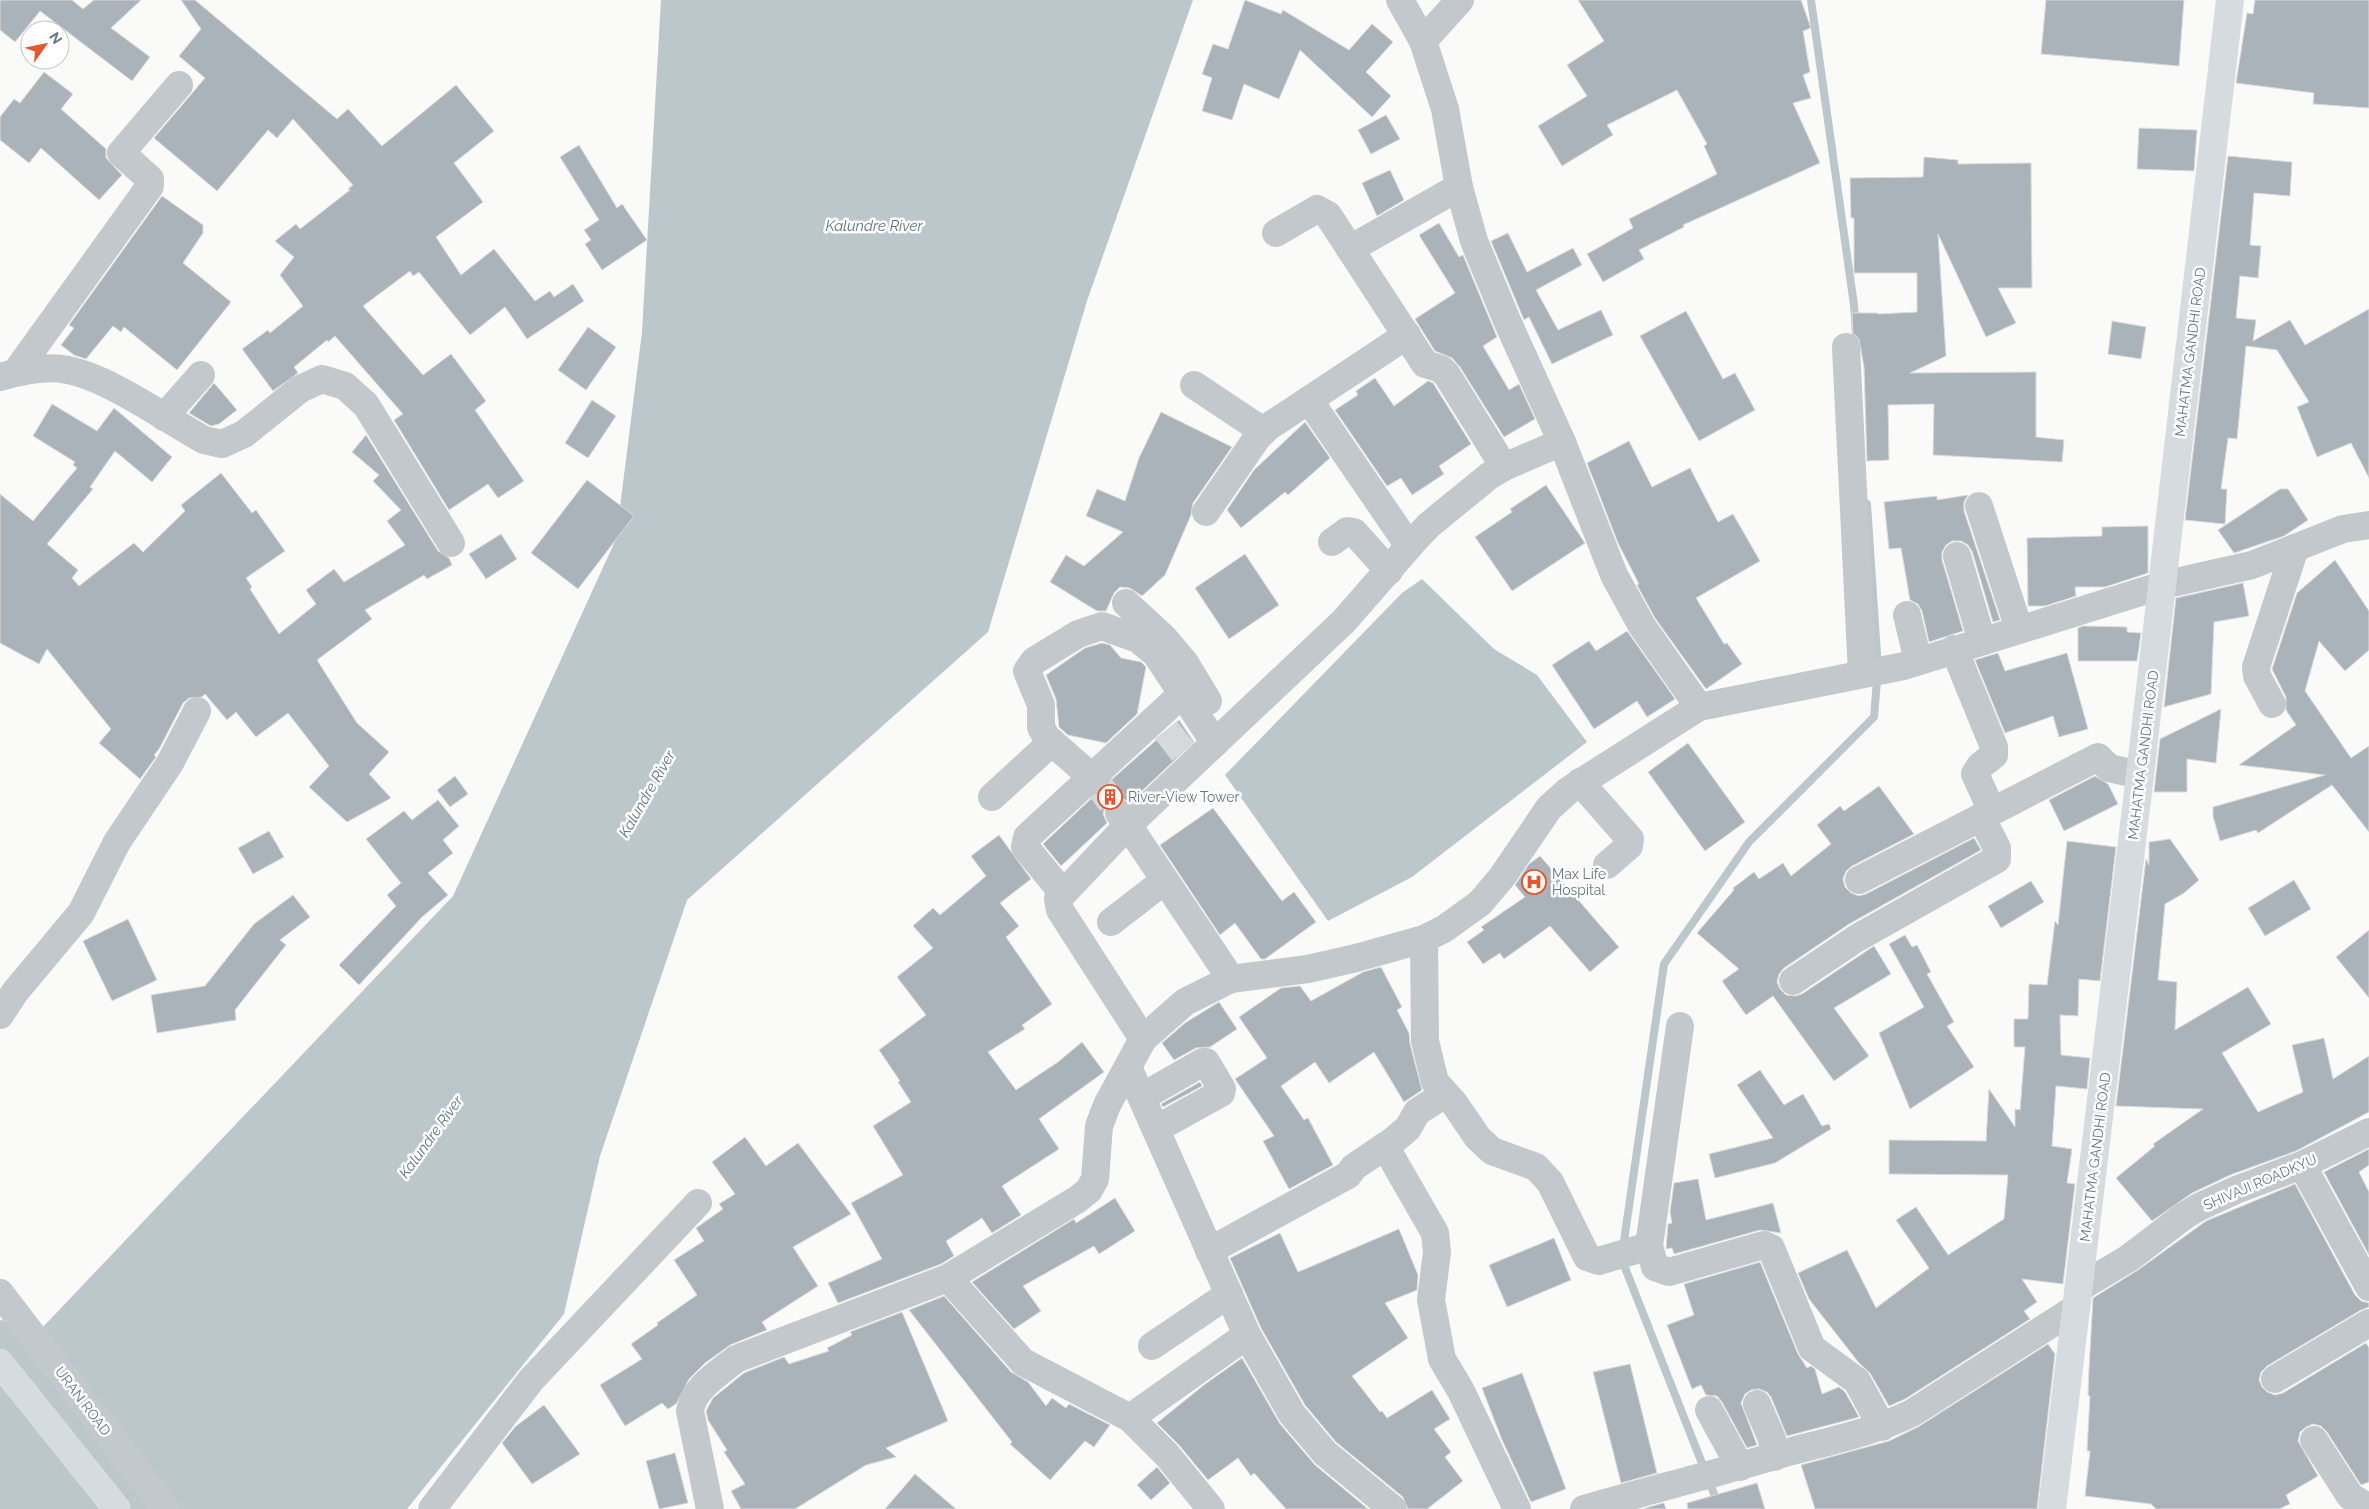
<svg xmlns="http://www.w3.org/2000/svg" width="2369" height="1509" font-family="Raleway,sans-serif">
<rect width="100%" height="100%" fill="#fafaf8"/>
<g fill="#bbc7cb">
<polygon points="661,0 1193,0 1087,301 988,632 687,900 600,1156 564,1314 407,1509 0,1509 0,1320 42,1328 453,896 616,539 642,332"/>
<polygon points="1422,579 1494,649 1537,675 1587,742 1412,877 1328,921 1225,775 1402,593"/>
</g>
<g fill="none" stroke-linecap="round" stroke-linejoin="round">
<g stroke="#bbc7cb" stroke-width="8">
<polyline points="1811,0 1854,305 1857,348"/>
<polyline points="1623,1248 1664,964 1749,842 1874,717 1878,669 1867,504"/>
<polyline points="1622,1260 1720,1509"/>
</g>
</g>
<g fill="#aab3b9" stroke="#dcdcda">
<polygon points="0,0 72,0 83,9 94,0 141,0 111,28 150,57 132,81 40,11 15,42 0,30"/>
<polygon points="181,0 195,0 337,119 348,109 382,146 456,85 494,131 454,163 483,202 436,237 461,275 494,249 535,301 550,291 554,297 573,284 584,301 527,339 505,307 470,335 419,272 413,276 410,271 363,306 423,375 451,354 486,401 475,410 524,481 498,498 488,484 449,510 394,420 403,414 335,336 328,342 327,340 294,367 298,373 273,391 242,349 268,330 270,333 303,306 280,275 294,257 275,241 296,224 300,229 350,190 348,189 353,185 293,119 277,138 268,130 217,191 154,138 205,78 179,56 201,29"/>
<polygon points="1245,0 1281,14 1283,10 1349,50 1372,24 1393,42 1366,72 1391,96 1372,117 1300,50 1279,99 1244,84 1232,120 1202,111 1212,78 1202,74 1213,44 1228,49"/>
<polygon points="1578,0 1801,0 1811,28 1803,31 1810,72 1803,75 1811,98 1793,103 1820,163 1683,225 1684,227 1639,250 1644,259 1603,282 1587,254 1633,228 1629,219 1717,174 1704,146 1707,144 1677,90 1607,125 1613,135 1562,166 1538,126 1587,96 1567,65 1604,41"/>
<polygon points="2046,0 2184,0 2179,66 2041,54"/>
<polygon points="2255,0 2369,0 2369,108 2313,104 2314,93 2236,83 2247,13 2253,14"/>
<polygon points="44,72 73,94 61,109 106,149 106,158 122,175 99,200 41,148 29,163 0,140 0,117 14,99 20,103"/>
<polygon points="1386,115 1400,139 1371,154 1358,130"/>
<polygon points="2139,128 2197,130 2194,171 2137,169"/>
<polygon points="579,145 617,208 622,204 647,240 602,270 585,244 591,240 584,230 599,220 560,157"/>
<polygon points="2228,156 2292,162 2290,196 2254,193 2250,245 2261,246 2258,278 2240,276 2236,318 2256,320 2253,341 2290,320 2305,345 2369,309 2369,478 2351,443 2317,457 2297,407 2309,402 2277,350 2246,346 2237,439 2228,438 2221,489 2227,489 2225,524 2185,520"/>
<polygon points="1924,157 1958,160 1958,164 2031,163 2032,288 1998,288 2016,323 1986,337 1938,234 1946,356 1910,373 2036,372 2036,437 2064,440 2062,462 1933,455 1934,404 1888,405 1889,460 1867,461 1864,367 1859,339 1853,333 1852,313 1878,313 1878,314 1917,312 1917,273 1854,273 1854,218 1851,218 1850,178 1923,177"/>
<polygon points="1390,170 1404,200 1377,216 1362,183"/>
<polygon points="162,196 203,225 203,233 183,263 231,302 177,370 124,327 121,332 113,326 86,359 74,355 61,345 74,328 69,325"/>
<polygon points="1439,223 1459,257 1463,255 1497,337 1483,346 1509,390 1519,384 1535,419 1504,437 1460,367 1452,358 1435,351 1415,319 1455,293 1419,235"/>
<polygon points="1508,233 1527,272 1573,248 1582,265 1536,290 1558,330 1601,310 1613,335 1552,364 1529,317 1524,320 1491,241"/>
<polygon points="1686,311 1723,379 1735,373 1755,410 1699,441 1640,336"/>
<polygon points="2112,321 2146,327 2141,359 2108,354"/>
<polygon points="588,327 616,347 586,390 558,370"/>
<polygon points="1375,378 1394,406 1428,381 1433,383 1471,444 1439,466 1444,474 1412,495 1401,478 1387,486 1335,410 1358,395 1356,391"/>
<polygon points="214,383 237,410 219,424 211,426 189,413"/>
<polygon points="592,400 616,416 588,458 565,443"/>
<polygon points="52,404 97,431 114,408 172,457 152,482 115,451 90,487 93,489 47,544 78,570 72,578 79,586 134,543 143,552 185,511 181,505 221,473 252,513 256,510 285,551 246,578 252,587 250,589 279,634 316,604 306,590 334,569 344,582 405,545 387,521 401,510 373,481 379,475 352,452 366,435 438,551 449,558 452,565 427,579 424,575 365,610 372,619 317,660 357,723 389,752 369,774 391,798 347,822 309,787 329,766 288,713 256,737 236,712 227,720 205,694 202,697 189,698 183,703 159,749 154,755 156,757 140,779 99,743 111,729 47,649 39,664 0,643 0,494 33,521 77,468 73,465 75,462 33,436"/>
<polygon points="1161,412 1232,447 1193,503 1191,515 1165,575 1142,596 1130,588 1120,587 1114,593 1106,611 1097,611 1050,582 1066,555 1084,566 1123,532 1086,516 1097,489 1125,501 1139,458"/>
<polygon points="1305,422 1330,458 1288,495 1285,492 1241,528 1227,510 1254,470"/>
<polygon points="1629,441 1652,487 1690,468 1718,522 1733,514 1760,561 1696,598 1724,644 1727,643 1742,664 1706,689 1655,618 1637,585 1639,584 1618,543 1587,463"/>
<polygon points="587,480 634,516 578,589 531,553"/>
<polygon points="1546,485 1585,543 1512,591 1475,537 1512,512 1510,509"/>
<polygon points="2280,489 2288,489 2308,520 2284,536 2234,553 2218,530"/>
<polygon points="1968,495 1964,502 1964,511 2000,620 1993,622 1972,551 1968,545 1961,541 1952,541 1946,545 1942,552 1942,560 1963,631 1929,642 1922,611 1918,604 1910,600 1901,548 1889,549 1884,502 1937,496 1937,500"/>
<polygon points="2148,526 2148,573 2105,587 2075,587 2076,596 2045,606 2028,606 2027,538 2102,536 2102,527"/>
<polygon points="501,534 517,559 486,579 469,554"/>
<polygon points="1245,554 1279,605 1229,639 1195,588"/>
<polygon points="2335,560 2369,611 2369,650 2345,671 2319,641 2305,691 2351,758 2369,746 2369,832 2332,785 2258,833 2256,830 2220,841 2213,816 2213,807 2325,775 2239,765 2296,725 2286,710 2286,697 2272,669 2297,593"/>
<polygon points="2243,583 2249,616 2214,622 2211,694 2164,707 2176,598"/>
<polygon points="2083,626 2127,627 2127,632 2141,633 2137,661 2078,661 2078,628"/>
<polygon points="1627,631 1675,699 1647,717 1637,701 1594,729 1552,665 1589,641 1596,651"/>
<polygon points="1102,643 1110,645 1121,658 1141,662 1146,667 1137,714 1106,743 1068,735 1059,727 1056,699 1046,675 1085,648"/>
<polygon points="1998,653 2005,671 2067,653 2088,729 2059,737 2053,716 2005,733 1975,660"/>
<polygon points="2221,709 2216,763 2187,759 2187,792 2154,792 2160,739"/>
<polygon points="1179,720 1194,742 1130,802 1118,797 1109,801 1105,806 1103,814 1107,823 1061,866 1043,844 1095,795 1106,791 1110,781"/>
<polygon points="1688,743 1745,822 1705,851 1648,772"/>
<polygon points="455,776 468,794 450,807 437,790"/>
<polygon points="2095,776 2108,784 2118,804 2064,831 2049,800"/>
<polygon points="1879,786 1914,834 1852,866 1846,871 1843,879 1845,887 1851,893 1859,896 1866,894 1974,838 1981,850 1849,924 1784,968 1779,974 1777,982 1780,989 1786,995 1795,996 1802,994 1874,946 1891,974 1834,1008 1869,1056 1834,1081 1773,996 1746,1015 1722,981 1739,969 1697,933 1734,890 1733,888 1754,872 1759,879 1783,863 1791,876 1831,844 1817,825 1840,806 1844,811"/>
<polygon points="438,800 459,826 443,840 453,853 428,873 448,895 422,917 359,985 339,965 396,906 387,895 401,883 366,839 404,811 412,820"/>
<polygon points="1213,808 1282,901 1294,892 1316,922 1265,959 1261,959 1235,923 1220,935 1160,845"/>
<polygon points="269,831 284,857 253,874 238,848"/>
<polygon points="999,835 1031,879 1000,903 1019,926 1006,937 1052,1004 1022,1025 1025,1029 988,1052 1016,1090 1058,1062 1082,1042 1104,1072 1039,1119 1059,1149 1002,1186 1021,1215 992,1233 982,1218 946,1241 954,1256 941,1264 838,1303 828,1283 882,1259 851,1203 903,1175 873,1126 911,1102 898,1082 900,1081 879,1050 926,1015 897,977 933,948 913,926 933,908 940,915 986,876 971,856"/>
<polygon points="2170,839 2199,880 2184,893 2165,904 2158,980 2177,982 2175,1030 2248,987 2271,1024 2222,1053 2258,1112 2303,1092 2292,1045 2324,1038 2333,1079 2369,1056 2369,1112 2296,1151 2230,1175 2192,1193 2152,1221 2116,1178 2155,1146 2153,1144 2203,1109 2116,1106 2146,859 2149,865 2149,842"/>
<polygon points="2067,841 2116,847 2100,981 2079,979 2078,1016 2060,1015 2061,1055 2090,1058 2087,1089 2056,1086 2052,1146 2072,1149 2067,1183 2075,1184 2063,1284 2022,1279 2037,1302 2024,1311 2030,1319 1905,1399 1889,1406 1870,1373 1859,1363 1809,1299 1798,1273 1847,1250 1876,1308 1929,1268 1896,1220 1916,1207 1948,1255 2004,1219 2008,1175 1889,1174 1889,1140 1986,1141 1989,1089 2015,1127 2015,1109 2020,1110 2025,1047 2014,1047 2014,1019 2028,1019 2029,984 2047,985 2055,921 2058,925"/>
<polygon points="1540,856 1619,947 1590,972 1550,926 1504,959 1500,953 1483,964 1467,942 1484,930 1481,927 1525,897 1515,885 1529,864"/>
<polygon points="2294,880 2311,909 2265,936 2248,908"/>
<polygon points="2031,881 2044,902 2001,928 1988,906"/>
<polygon points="293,895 310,917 280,940 286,945 235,1010 236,1020 157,1033 151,995 205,986 254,924"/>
<polygon points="128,919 157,980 112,1001 83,941"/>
<polygon points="2369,930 2369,998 2336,957"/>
<polygon points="1905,935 1912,947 1917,945 1931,972 1927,974 1954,1022 1947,1026 1974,1067 1910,1109 1879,1033 1924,1007 1889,944"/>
<polygon points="1381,967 1402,1007 1397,1010 1409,1033 1410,1044 1422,1090 1404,1102 1374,1052 1329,1083 1315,1062 1281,1086 1304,1120 1308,1118 1333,1165 1289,1189 1263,1141 1274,1136 1235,1079 1267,1058 1239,1017 1281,988 1300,986 1311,1001 1363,972"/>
<polygon points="1219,1002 1237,1029 1210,1047 1196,1048 1174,1060 1162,1043 1185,1023"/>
<polygon points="1760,1070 1784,1105 1803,1094 1822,1126 1829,1124 1831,1129 1775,1163 1715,1178 1709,1154 1773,1138 1737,1085"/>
<polygon points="1200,1082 1202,1086 1163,1107 1161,1104"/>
<polygon points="745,1137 766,1166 798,1143 851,1214 793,1247 818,1286 762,1322 767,1330 730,1345 705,1363 689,1379 676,1404 668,1409 662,1403 625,1426 600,1385 642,1359 631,1344 658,1325 657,1323 697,1295 674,1260 704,1241 696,1228 723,1209 719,1204 735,1194 712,1162"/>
<polygon points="2369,1149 2369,1165 2359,1172 2369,1192 2369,1255 2324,1172"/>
<polygon points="1698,1179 1706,1220 1773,1203 1781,1233 1760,1230 1674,1254 1672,1248 1666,1249 1668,1224 1672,1223 1670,1212 1674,1183"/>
<polygon points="2295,1184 2355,1295 2361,1301 2369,1303 2369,1307 2361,1310 2267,1366 2261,1372 2259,1380 2262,1387 2267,1392 2275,1395 2283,1393 2366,1343 2369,1348 2369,1482 2361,1485 2327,1432 2321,1426 2313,1424 2306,1427 2300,1432 2298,1441 2318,1476 2286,1495 2290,1504 2279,1509 2156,1509 2151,1504 2085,1496 2090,1451 2087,1451 2090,1396 2088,1395 2089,1369 2093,1298 2138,1270 2206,1221"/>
<polygon points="1115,1198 1135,1231 1099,1254 1094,1246 1023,1286 1041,1311 1014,1329 972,1282 1074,1219 1076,1223"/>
<polygon points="1399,1229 1418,1275 1417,1290 1385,1303 1408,1338 1352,1376 1380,1412 1382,1411 1387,1418 1432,1390 1450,1419 1434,1429 1451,1452 1445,1457 1463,1481 1427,1509 1408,1509 1403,1497 1336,1442 1305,1405 1261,1328 1230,1258 1280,1233 1298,1272"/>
<polygon points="1554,1238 1571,1280 1507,1307 1489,1265"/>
<polygon points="1760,1262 1798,1354 1807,1368 1811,1366 1815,1369 1822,1394 1839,1387 1845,1392 1859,1417 1787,1436 1771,1397 1767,1392 1759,1389 1751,1390 1745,1394 1741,1403 1757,1445 1747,1448 1722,1402 1717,1396 1706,1395 1701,1385 1692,1389 1667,1325 1694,1315 1684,1284"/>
<polygon points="944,1296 1011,1372 1028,1382 1046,1406 1052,1398 1066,1408 1069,1404 1110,1425 1094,1447 1085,1441 1050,1480 1010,1444 1012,1442 909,1310"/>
<polygon points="902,1312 948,1421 886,1448 896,1457 866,1465 795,1509 741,1509 731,1491 745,1484 724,1452 727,1450 708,1420 706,1411 713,1398 744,1373 784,1357 789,1364 829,1351 827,1348 852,1335 850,1332"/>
<polygon points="2048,1344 2055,1354 2037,1509 1815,1509 1801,1465 1889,1441 1918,1427"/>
<polygon points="1242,1358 1280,1424 1315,1465 1368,1509 1286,1509 1254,1473 1251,1476 1238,1458 1208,1480 1179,1445 1157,1423 1204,1385"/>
<polygon points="1630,1364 1657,1473 1621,1483 1593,1372"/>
<polygon points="1522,1373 1566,1489 1531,1502 1502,1440 1482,1388"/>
<polygon points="544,1405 580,1454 532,1484 502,1443 516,1426"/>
<polygon points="675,1453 688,1503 659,1509 646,1461"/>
<polygon points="1157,1467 1170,1483 1151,1500 1137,1485"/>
<polygon points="915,1474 956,1509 885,1509"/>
<polygon points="1757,1483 1765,1509 1688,1509 1687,1503"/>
<polygon points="1664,1503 1666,1509 1642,1509 1663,1503"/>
</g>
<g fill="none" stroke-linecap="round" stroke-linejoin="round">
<g stroke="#d5d9db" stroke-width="28" stroke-dasharray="28 14" stroke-linecap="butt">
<polyline points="1166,730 1184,753"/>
<polyline points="1095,780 1119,813"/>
</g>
<g stroke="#c3c8cc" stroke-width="28">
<polyline points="1400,0 1423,41 1445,109 1459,187 1474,241 1508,323 1562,442 1614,575 1642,626 1699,707"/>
<polyline points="1423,41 1460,0"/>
<polyline points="1276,233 1317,209 1328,215 1425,364 1441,369 1447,375 1504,467"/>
<polyline points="1350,249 1459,187"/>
<polyline points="1846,347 1862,674"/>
<polyline points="16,372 150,186 150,179 121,153 179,85"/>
<path d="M0 377C21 371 46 365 68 370 109 378 166 419 204 440L222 444 244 434 300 389 322 379 345 386 366 405 451 543"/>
<polyline points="1194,385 1263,431"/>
<polyline points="1309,400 1409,546"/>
<polyline points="164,417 201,375"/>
<polyline points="1979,506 2019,629"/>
<polyline points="1206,512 1257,438 1268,427 1407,335"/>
<polyline points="1332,542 1347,531 1354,532 1389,571"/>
<polyline points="1957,556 1982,641"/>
<polyline points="1126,603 1164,638 1185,663 1208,701"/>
<polyline points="1907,615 1918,661"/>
<polyline points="1954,649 1994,747 1994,755 1980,766 1975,774 1992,811"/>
<polyline points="2272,704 2257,676 2256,667 2295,548"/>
<polyline points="1095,780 1046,737 1041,727 1041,705 1027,671 1034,661 1078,634 1102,626 1138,639 1156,654 1215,743"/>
<polyline points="1580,782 1630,839 1629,846 1607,865"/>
<polyline points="992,797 1052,742"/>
<polyline points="1119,813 1128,825 1058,899 1060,910 1143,1039"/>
<polyline points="1859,880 2098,757 2109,768 2140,775"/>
<polyline points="1062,892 1025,847 1027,837 1182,694"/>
<polyline points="1111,922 1164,881"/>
<polyline points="1424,939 1425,1041 1435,1082 1454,1103 1478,1138 1492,1151 1536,1167 1550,1182 1587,1257 1599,1261 1649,1246"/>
<polyline points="1231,979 1128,825 1344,621 1412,543 1429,525 1489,476 1504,467 1562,442"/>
<polyline points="1793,981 1857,938 1997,859 1997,848 1981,817"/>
<polyline points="0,1015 15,992 81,913 117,842 170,763 197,711"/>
<polyline points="1680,1026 1649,1246 1655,1267 1669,1272 1764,1245 1771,1248 1812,1348 1857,1381 1882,1427"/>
<polyline points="1128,1067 1247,1335 1292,1414 1325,1453 1393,1509"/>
<polyline points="1142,1097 1203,1062 1206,1062 1222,1089 1221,1093 1156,1129"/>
<polyline points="1385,1146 1435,1233 1437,1252 1431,1300 1442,1359 1461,1391 1517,1509"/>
<polyline points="2302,1165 2369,1287"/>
<polyline points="1209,1251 1348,1175 1354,1167 1394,1140 1408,1128 1417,1112 1445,1094"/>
<polyline points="948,1278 1023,1362 1130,1418 1167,1455 1211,1509"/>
<polyline points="2079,1288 2129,1258 2184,1216 2199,1207 2236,1190 2302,1165 2369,1132"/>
<polyline points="0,1293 166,1509"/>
<polyline points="1152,1346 1229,1294"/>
<polyline points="2275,1379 2369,1323"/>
<polyline points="1757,1404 1772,1439 1774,1457"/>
<polyline points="1709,1410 1740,1467"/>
<polyline points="1130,1418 1247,1335"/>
<polyline points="2314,1440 2350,1496 2369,1508"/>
<polyline points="432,1509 531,1380 698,1203"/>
<path d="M710 1509 690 1411C693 1388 719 1373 736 1359L948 1278 1078 1199 1089 1190 1095 1179 1099 1126 1107 1105 1143 1039 1185 1002 1231 979 1308 969 1356 958 1424 939 1444 929 1480 903 1502 877 1549 808 1569 790 1699 707 1904 666 2163 585 2252 565 2343 529 2369 525"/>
<path d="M1584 1509C1651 1490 1718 1473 1785 1453 1829 1441 1871 1433 1912 1413L2076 1308"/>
</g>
<g stroke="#d6dbdf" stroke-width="28">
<polyline points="0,1363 117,1509"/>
<polyline points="2052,1509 2140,775 2230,0"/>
</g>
</g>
<defs>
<symbol id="building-ring" viewBox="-11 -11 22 22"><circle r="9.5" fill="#fff" stroke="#e4572e" stroke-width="1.5"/><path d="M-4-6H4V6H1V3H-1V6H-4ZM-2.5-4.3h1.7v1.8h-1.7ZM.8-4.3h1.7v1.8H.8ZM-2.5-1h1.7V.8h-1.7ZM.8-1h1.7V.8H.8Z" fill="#e4572e"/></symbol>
<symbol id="hospital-ring" viewBox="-11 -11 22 22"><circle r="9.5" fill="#fff" stroke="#e4572e" stroke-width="1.5"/><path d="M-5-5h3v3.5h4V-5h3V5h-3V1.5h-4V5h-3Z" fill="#e4572e"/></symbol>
</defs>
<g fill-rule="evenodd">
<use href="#building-ring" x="1096" y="783" width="28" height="28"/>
<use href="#hospital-ring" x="1520" y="868" width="28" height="28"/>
</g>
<g text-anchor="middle" stroke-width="5" stroke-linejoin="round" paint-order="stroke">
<g font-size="14" fill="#657683" stroke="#fff">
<text transform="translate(2190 352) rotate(-83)" y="5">MAHATMA GANDHI ROAD</text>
<text transform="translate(2143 755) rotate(-83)" y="5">MAHATMA GANDHI ROAD</text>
<text transform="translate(2095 1157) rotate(-83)" y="5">MAHATMA GANDHI ROAD</text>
<text transform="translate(2260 1182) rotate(-23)" y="5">SHIVAJI ROADKYU</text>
<text transform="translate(83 1401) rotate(53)" y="5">URAN ROAD</text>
</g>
<g font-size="14" fill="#657683" stroke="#fff" text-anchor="start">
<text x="1128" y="802">River-View Tower</text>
<text x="1552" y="879">Max Life<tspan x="1552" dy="16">Hospital</tspan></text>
</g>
<g font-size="15" font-style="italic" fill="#60757c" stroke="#fff">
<text x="874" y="231">Kalundre River</text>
<text transform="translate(647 794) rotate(-60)" y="5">Kalundre River</text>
<text transform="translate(431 1137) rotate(-54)" y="5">Kalundre River</text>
</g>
</g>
<g transform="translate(45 45) rotate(57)"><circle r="24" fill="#ffffff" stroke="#c1c8cd"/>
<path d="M0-4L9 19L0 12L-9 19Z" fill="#e4572e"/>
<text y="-8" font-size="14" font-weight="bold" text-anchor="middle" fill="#657683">N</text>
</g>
</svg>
